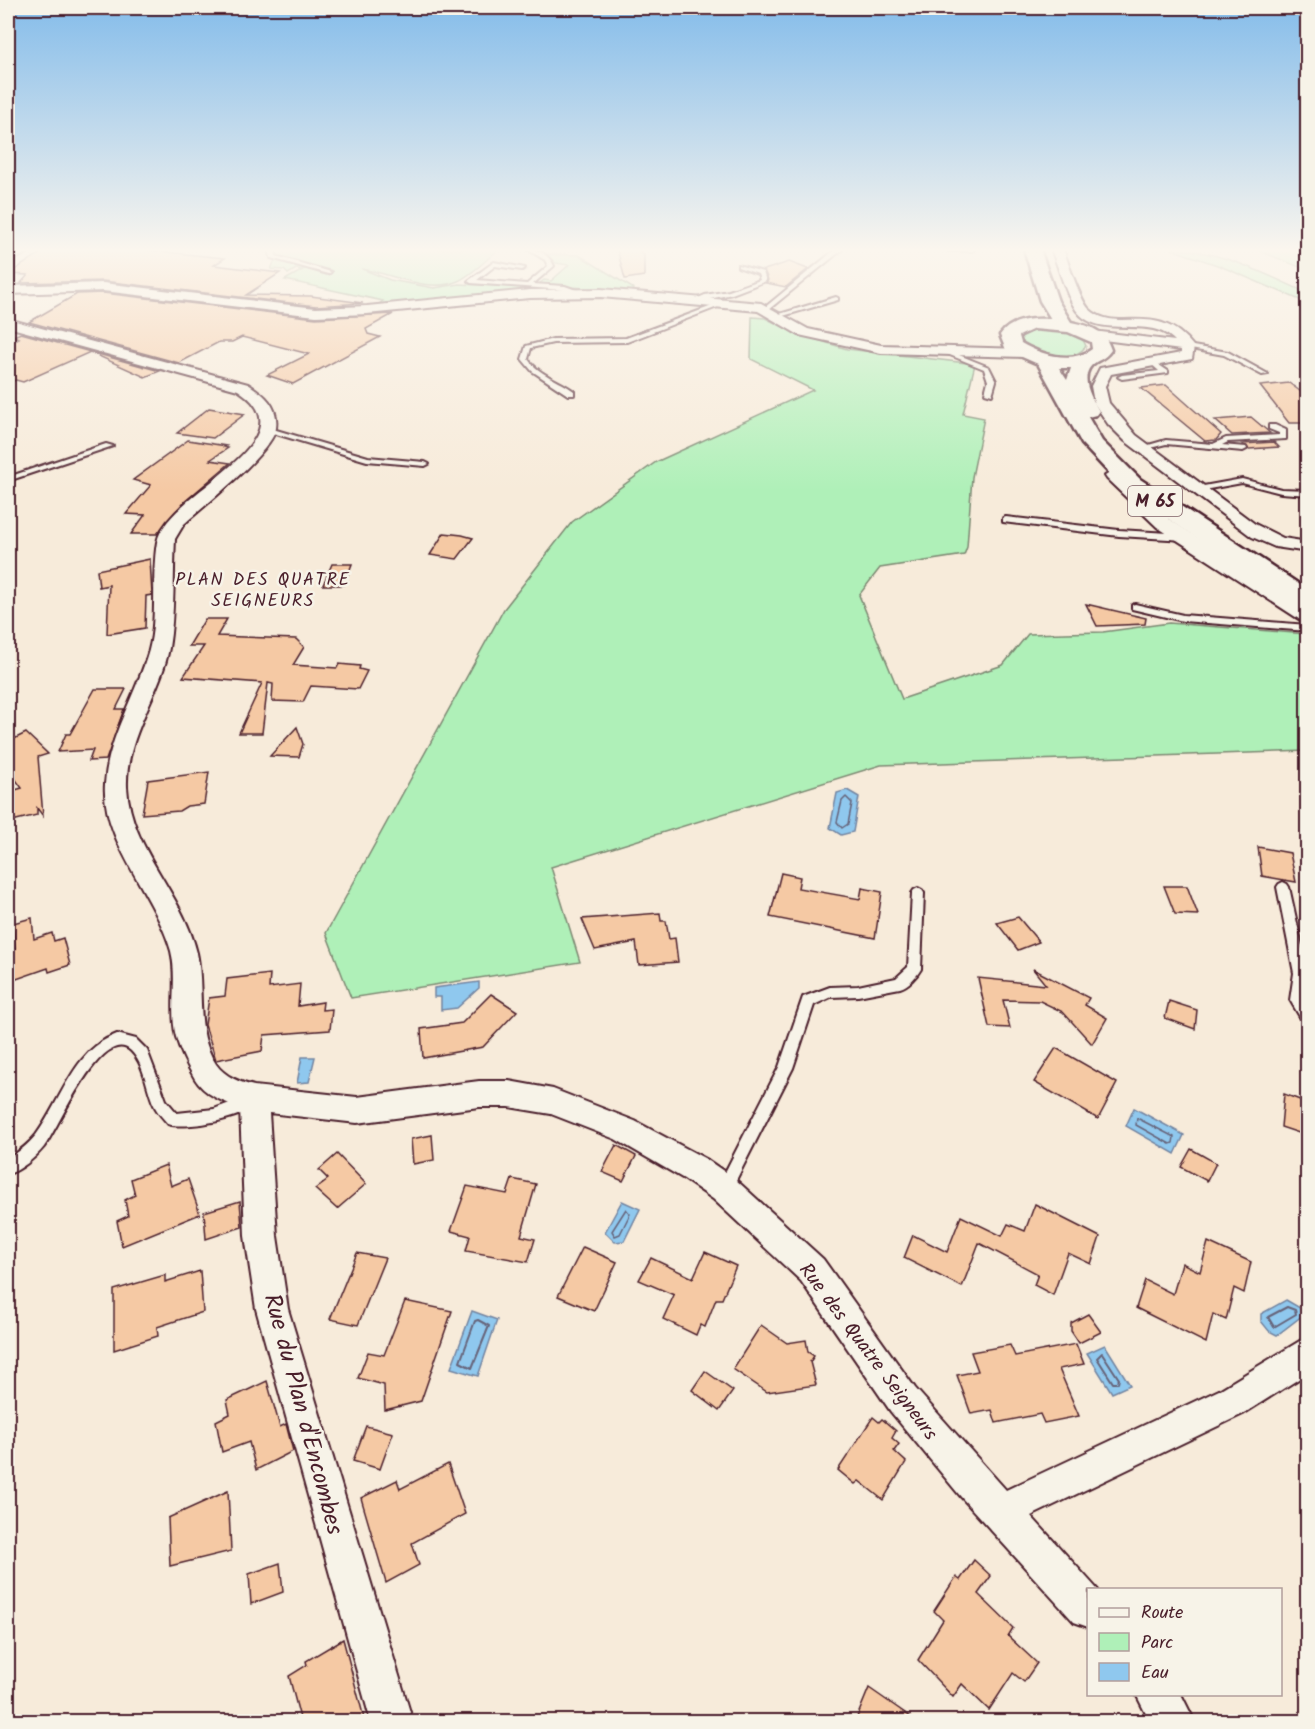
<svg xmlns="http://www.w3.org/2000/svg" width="1315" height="1729" font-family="Kalam,sans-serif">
<rect width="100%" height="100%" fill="#f7ebda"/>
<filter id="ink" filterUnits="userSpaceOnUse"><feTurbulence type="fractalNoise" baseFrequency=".0167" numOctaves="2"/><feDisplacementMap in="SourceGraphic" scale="12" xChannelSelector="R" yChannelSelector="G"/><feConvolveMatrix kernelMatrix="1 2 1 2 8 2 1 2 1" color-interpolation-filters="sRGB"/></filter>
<g filter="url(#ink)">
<g fill="#aff0b8" stroke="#7c8872" stroke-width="1.5">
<path d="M275 249H499C487 259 473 274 458 281 429 294 391 273 362 269L390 280 434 288 460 284 549 289 383 305 379 304 383 301 285 280 303 270 296 269 288 274 284 270 271 269 277 256Z"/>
<path d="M1171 249C1217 249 1266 274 1307 293V303L1220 266Z"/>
<polygon points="1255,249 1307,249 1307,270"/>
<polygon points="545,254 579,255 634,289 632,292 539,284 544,280 551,281 569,265 556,263"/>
<polygon points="752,317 765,318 798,334 847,349 975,364 963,414 984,418 972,477 967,547 964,555 880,568 859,595 902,699 1003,665 1028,634 1103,632 1169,623 1307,634 1307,751 881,765 551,867 580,962 351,998 326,933 504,609 572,522 656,462 813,390 751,359"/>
<path d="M1043 329C1057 330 1081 330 1086 346 1071 367 1038 351 1020 344V335Z"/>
</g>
<g fill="#8fc8ee" stroke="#7384a0" stroke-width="1.5">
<polygon points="847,790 859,797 853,832 841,835 830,828 837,793"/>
<polygon points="479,982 479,988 457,1008 441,1010 441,997 434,997 434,988"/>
<polygon points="302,1057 315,1057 309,1082 297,1083"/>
<polygon points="1134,1108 1184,1135 1175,1154 1126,1126"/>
<polygon points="622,1201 640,1209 624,1241 615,1242 605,1232"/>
<polygon points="1286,1300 1307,1312 1277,1335 1269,1331 1261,1321 1261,1314"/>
<polygon points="472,1311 497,1320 478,1376 451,1368"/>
<polygon points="1105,1345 1130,1385 1112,1393 1087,1353"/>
</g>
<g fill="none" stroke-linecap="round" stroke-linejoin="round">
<g stroke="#666379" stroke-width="1.5">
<polygon points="846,797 852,803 848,824 842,828 837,822 842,801"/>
<polygon points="1137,1118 1174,1137 1173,1143 1170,1144 1136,1125"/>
<polygon points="626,1209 630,1214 620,1234 615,1236 612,1231"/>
</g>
<g stroke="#666379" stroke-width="2">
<polygon points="1287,1307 1295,1310 1296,1314 1274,1327 1268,1317"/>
<polygon points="478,1320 489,1326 472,1368 460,1362 475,1321"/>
<polygon points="1102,1353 1119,1379 1118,1383 1113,1383 1097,1358"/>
</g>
</g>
<g fill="#f5c9a4" stroke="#4a1f2b" stroke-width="1.5">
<polygon points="47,249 136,249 225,258 214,265 280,273 246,295 311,296 363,303 316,306 103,281 21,283 28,275 8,274"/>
<polygon points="617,249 640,249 641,254 644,254 644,276 625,279"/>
<polygon points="789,262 808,269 786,287 766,283 768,280 764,270"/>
<polygon points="103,293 316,318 393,314 366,329 368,334 380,337 293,384 267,375 309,354 242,337 232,342 219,342 179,363 29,322 77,294"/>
<polygon points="21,333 160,371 145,377 90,352 23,382 16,380 8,383 8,344 19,338 13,336"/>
<polygon points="1289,383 1308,397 1308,423 1289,423 1260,386"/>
<polygon points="1166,385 1221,434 1216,440 1205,441 1141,388"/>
<polygon points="209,408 245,414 213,438 177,433"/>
<polygon points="1251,417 1270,433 1232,435 1215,420"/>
<polygon points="188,440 226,446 224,447 228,448 210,460 230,463 183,503 157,534 131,534 145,515 126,514 151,485 133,480"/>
<polygon points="1274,442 1279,447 1249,449 1242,444"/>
<polygon points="444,533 462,535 473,538 457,559 430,555"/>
<polygon points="150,559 152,595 146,596 145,628 107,634 109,585 99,587 97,570"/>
<polygon points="332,564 352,564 344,585 323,585"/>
<polygon points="1086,604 1146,618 1145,624 1097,626"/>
<polygon points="205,619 227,619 217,636 296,639 304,647 293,665 337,668 339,664 360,666 359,669 367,671 358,689 311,686 303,702 272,701 273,684 268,683 262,733 239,733 262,683 183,677 204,646 189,646"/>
<polygon points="95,689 126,689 116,709 124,709 106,760 89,761 93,750 58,752 66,734 70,734"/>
<polygon points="297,727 303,744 299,757 270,756"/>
<polygon points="26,733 48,754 38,757 43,816 37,808 37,815 8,822 8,792 22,788 8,769 8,742"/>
<polygon points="209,772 204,804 187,806 179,811 142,814 148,780"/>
<polygon points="1258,847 1290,853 1296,882 1262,876"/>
<polygon points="781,873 800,877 798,888 860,899 862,888 882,892 875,938 770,917"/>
<polygon points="1164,886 1187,886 1198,915 1175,914"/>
<polygon points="660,913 661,921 666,921 669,939 675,938 678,962 639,965 636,942 595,950 582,919"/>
<polygon points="1018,917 1039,942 1018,950 997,923"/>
<polygon points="32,918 34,939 52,933 54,941 63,938 70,965 49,972 48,968 8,982 8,952 15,949 13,923"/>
<polygon points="1033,969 1089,998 1085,1005 1107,1018 1092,1044 1063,1012 1040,1001 1003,1000 1010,1028 989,1027 978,978 1046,985"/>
<polygon points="270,974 269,988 300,984 298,1006 323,1002 322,1010 332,1009 330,1030 264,1035 262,1051 216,1060 205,1025 209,998 225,996 227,979"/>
<polygon points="491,994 517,1011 483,1047 423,1058 421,1029 462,1023"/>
<polygon points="1169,1001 1197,1010 1195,1029 1165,1018"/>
<polygon points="1056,1048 1117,1083 1098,1119 1034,1082"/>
<polygon points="1284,1094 1308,1103 1308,1136 1281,1127"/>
<polygon points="432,1135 434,1160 413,1164 411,1139"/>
<polygon points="616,1145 636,1156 623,1181 602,1172"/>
<polygon points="1191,1149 1216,1163 1207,1181 1181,1167"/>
<polygon points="337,1154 366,1184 337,1209 315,1189 328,1179 319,1170"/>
<polygon points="166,1165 171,1186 188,1179 200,1214 122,1246 117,1221 128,1216 125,1200 135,1195 131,1179"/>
<polygon points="512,1179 536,1184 521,1236 535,1239 528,1262 466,1251 470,1236 451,1231 467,1186 507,1194"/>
<polygon points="240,1201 242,1227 206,1239 204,1212"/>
<polygon points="1035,1204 1100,1237 1091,1264 1068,1253 1053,1295 1034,1285 1038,1274 979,1243 962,1287 904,1258 913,1235 947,1252 961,1216 1002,1236 1008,1224 1025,1231"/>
<polygon points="1208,1242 1251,1262 1244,1293 1234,1288 1226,1320 1213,1314 1206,1343 1136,1308 1145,1280 1173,1294 1182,1263 1200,1272"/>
<polygon points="583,1247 617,1262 594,1311 558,1296"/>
<polygon points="705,1252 736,1266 722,1299 716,1299 705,1327 700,1325 696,1335 663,1319 674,1295 639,1280 651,1258 693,1278"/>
<polygon points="357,1253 385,1258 358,1325 330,1319"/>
<polygon points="200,1271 203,1312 157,1327 158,1336 114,1350 114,1290 165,1275 165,1282"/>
<polygon points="405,1301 452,1311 421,1401 385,1410 384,1385 358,1378 368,1352 384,1355"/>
<polygon points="1088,1314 1101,1332 1079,1343 1071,1331 1071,1323"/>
<polygon points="761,1325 787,1343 806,1340 808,1352 814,1356 810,1362 816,1385 767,1392 733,1369"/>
<polygon points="1076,1344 1084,1364 1059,1369 1079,1416 1044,1423 1040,1414 996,1423 992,1410 971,1414 957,1375 978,1371 971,1352 1010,1345 1015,1356"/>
<polygon points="705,1371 733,1391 719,1411 692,1390"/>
<polygon points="267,1381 280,1427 286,1424 293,1451 256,1470 249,1442 222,1452 216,1421 230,1414 227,1400"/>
<polygon points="873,1417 879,1422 882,1419 896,1431 892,1438 899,1444 894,1451 906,1462 883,1500 859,1481 855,1484 838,1470"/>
<polygon points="366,1426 393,1433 380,1469 353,1461"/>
<polygon points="448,1464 465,1514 412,1543 419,1565 386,1583 361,1498 397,1480 400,1489"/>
<polygon points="228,1491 231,1551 170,1566 168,1518"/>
<polygon points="974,1560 991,1576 978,1594 1013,1628 1008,1636 1037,1663 1024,1682 1013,1673 989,1710 962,1684 953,1697 918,1660 943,1620 934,1611 956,1577 960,1580"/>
<polygon points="280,1563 283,1592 251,1604 249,1574"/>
<polygon points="343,1639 365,1722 301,1722 289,1676 307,1665 306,1661"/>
<polygon points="869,1688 918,1722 855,1722"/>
</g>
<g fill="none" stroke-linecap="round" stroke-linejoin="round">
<defs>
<g id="service">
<polygon points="269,249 275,249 276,256 331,272 328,274 271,258"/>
<path d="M527 249C539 249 549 255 554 266L533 284 565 286 579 291V293L564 290 471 283 468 281 494 262 525 268 522 270 495 266 477 280 527 284 548 266 545 260Z"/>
<polygon points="836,249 843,249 768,310 764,310 764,308"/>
<polygon points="946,249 975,249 972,251 949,251"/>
<polygon points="738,265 763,272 766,281 732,294 691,303 691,301 705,295 729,291 760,280 758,274 738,267"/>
<polygon points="836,297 838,298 838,300 776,318 773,316"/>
<path d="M723 302 728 303 627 342 553 343 531 348 528 359C539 375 559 380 574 391V395H568L532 371 522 359 526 346 553 339 626 338Z"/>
<polygon points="1187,345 1228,352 1268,374 1262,375 1224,355 1185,348 1185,346"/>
<polygon points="940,349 944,349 989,367 996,381 992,395 985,393 988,381 984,369 940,351"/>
<polygon points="1153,361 1168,371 1168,373 1122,379 1118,377 1122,375 1159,371 1150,363"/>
<polygon points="1269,425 1275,425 1286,430 1286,439 1228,442 1222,445 1246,447 1247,449 1243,451 1166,444 1142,450 1138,448 1166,440 1213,444 1226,438 1279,435 1279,433 1269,429"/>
<polygon points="266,427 368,457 425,462 429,464 425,466 367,461 266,431"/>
<polygon points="106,444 113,446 8,481 8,477"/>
<polygon points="1242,479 1281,489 1308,490 1308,495 1281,493 1242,483 1198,491 1194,489 1198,487"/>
<polygon points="1006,517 1119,530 1185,534 1189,537 1185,540 1119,536 1003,522 1003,518"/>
<polygon points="1135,604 1183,615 1308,625 1308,631 1183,621 1132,609 1132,605"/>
<polygon points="1283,882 1287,884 1289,887 1308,973 1304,999 1308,1005 1308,1023 1303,1022 1290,1000 1294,973 1277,887 1279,884"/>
<path d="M918 888 922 890 924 893 921 969C917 976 908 986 900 988L858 996 831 997 814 1005 793 1068 729 1194 724 1196 719 1194 716 1189 719 1184 779 1067 803 997 830 987 858 986 896 978 908 967 912 893 914 890Z"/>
<path d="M117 1034 136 1039 147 1050 166 1100 177 1113 214 1109 253 1094 258 1096 260 1100C252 1118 186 1130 168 1124 163 1118 157 1112 154 1105 146 1088 145 1065 131 1051 102 1023 57 1131 44 1147 35 1158 21 1170 8 1174V1159C18 1152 28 1145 36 1135 62 1100 73 1050 117 1034Z"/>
</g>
<g id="minor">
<path d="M1051 249H1063C1069 264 1079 298 1089 309 1118 336 1156 298 1194 347L1192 359 1111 374 1105 386 1109 403 1136 435 1255 524 1283 538 1308 542V552L1275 547 1252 537 1125 441 1108 424 1094 403 1091 386 1100 368 1181 353V350L1088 338 1086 335 1093 331 1175 341C1150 313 1099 342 1076 310 1065 293 1059 268 1051 249Z"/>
<polygon points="103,283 316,308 367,306 530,290 601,289 761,303 808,329 881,345 1024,349 1031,353 1024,357 881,353 799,335 758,311 601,297 530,298 367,314 316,316 103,291 8,294 8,286"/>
<path d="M8 319 248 384C264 394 279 406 276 428 273 451 204 506 184 524L175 539C173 574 175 613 169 648 161 693 125 737 127 787 130 849 183 893 197 953 205 989 194 1031 216 1064 224 1076 241 1083 254 1086L357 1097 479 1081H509L553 1089 635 1121 706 1159 735 1179 823 1259 915 1388 1006 1490 1219 1390 1308 1336V1373L1243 1414 1031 1516 1098 1590H1088V1627L1074 1622 961 1497 891 1412 801 1281 713 1199 684 1179 615 1139 551 1114 509 1107H479L357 1123 269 1113 277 1236 288 1309 413 1722H371L256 1309 245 1236 240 1107C224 1103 204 1094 195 1079 188 1067 180 1051 176 1037 169 1010 178 979 171 951 156 896 101 841 105 784 108 736 136 696 149 650 158 617 151 576 157 542 166 492 316 441 238 390L8 327Z"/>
<polygon points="1113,471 1119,473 1169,519 1308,610 1308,625 1157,527 1107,479 1105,476"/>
<polygon points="1136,1694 1181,1694 1195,1722 1150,1722"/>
</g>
<polygon id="secondary" points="13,249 34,249 8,262 8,251"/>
<path id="primary" d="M1024 249H1040L1058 301 1071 322C1090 326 1105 330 1111 350 1107 356 1102 359 1096 362 1077 374 1091 397 1099 411L1096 415 1088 417 1102 441 1140 479 1308 590V610L1299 607 1124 489 1082 444 1038 364 1006 350 1000 335C1011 319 1033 318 1051 319L1040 301ZM1034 329 1068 332 1091 342 1092 349C1072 364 1041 355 1021 343L1019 336ZM1059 368H1071L1067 380Z"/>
</defs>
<use href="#service" stroke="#4a1f2b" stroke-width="4"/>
<use href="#minor" stroke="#4a1f2b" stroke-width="4"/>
<use href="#secondary" stroke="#4a1f2b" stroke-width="5"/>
<use href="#primary" stroke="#4a1f2b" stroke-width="5"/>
<use href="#service" fill="#f7f3e8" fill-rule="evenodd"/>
<use href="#minor" fill="#f7f3e8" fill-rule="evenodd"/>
<use href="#secondary" fill="#f7f3e8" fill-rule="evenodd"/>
<use href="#primary" fill="#f7f3e8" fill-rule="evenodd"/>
</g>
</g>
<linearGradient id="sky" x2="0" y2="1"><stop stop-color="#84bcea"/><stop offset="0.51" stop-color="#fbf6ee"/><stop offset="1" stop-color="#fbf6ee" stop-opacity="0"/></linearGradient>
<rect width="1315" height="491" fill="url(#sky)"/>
<g text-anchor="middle" stroke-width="5" stroke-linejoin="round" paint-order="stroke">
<rect fill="#f7f3e8" stroke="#7e5f64" stroke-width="1.5" x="1128" y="486" width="54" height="30" rx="4.5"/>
<g font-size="18" font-weight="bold" fill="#4a1f2b">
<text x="1155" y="507">M 65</text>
</g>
<g font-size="18" letter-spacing="1.5" fill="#4a1f2b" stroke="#f7f3e8">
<text x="263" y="585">PLAN DES QUATRE<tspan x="263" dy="21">SEIGNEURS</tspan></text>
</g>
<g font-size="20" fill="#4a1f2b" stroke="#f7f3e8">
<text transform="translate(869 1351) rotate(53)" y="7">Rue des Quatre Seigneurs</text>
</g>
<g font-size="24" fill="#4a1f2b" stroke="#f7f3e8">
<text transform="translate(304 1414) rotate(75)" y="8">Rue du Plan d'Encombes</text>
</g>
</g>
<rect width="1315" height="1729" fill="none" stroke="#f7f3e8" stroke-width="30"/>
<rect x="15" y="15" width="1285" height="1699" fill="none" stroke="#4a1f2b" stroke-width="2" filter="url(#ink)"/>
<rect x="1087" y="1588" width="195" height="108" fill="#f7f3e8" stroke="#b29e9c" stroke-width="1.5"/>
<rect x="1099" y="1608" width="30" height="9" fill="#f7f3e8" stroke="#b29e9c" stroke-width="1.5"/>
<text x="1141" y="1618" font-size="18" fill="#4a1f2b">Route</text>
<rect x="1099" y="1633" width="30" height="18" fill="#aff0b8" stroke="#b29e9c" stroke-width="1.5"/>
<text x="1141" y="1648" font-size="18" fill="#4a1f2b">Parc</text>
<rect x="1099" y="1663" width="30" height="18" fill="#8fc8ee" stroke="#b29e9c" stroke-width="1.5"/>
<text x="1141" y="1678" font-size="18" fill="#4a1f2b">Eau</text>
</svg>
